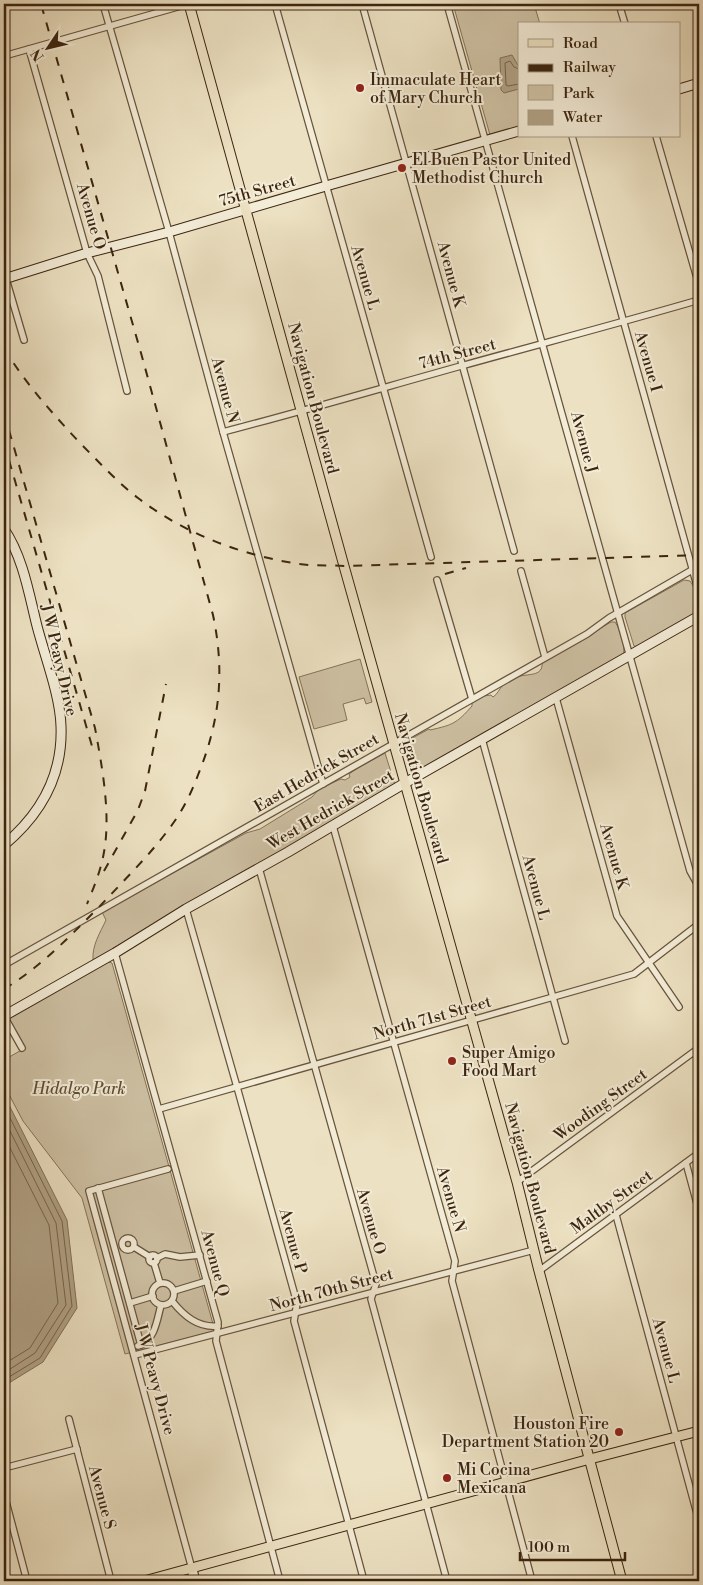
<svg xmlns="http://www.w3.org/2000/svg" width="703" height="1585" font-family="'Libre Bodoni',serif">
<rect width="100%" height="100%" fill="#ece1c2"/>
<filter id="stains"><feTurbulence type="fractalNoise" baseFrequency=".004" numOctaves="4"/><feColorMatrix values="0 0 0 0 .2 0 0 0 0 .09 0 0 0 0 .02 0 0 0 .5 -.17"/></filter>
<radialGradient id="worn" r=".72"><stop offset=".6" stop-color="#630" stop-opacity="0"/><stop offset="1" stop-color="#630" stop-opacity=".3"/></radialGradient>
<g fill="#cec1a4" stroke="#85735a">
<polygon points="453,4 534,4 540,24 519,24 519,127 490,135"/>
<path d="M684 580 690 581C696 589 702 607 696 615L639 647 634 646 625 617V613Z"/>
<path d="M611 622H615C621 630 626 648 623 657L419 773 415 772 407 741 429 729 430 730C453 725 457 723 472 706V703L484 696 491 695 493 697C498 694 499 689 503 685 507 682 513 679 518 677 525 673 544 678 542 662Z"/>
<polygon points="360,659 372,702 366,704 364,698 343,704 347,720 314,729 299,677"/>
<path d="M385 753 395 785 393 788 93 960C92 945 100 933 106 920L102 912 246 833 260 829 312 797 319 789 341 779 345 780 350 777 349 774 358 768Z"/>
<polygon points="106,961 112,963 215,1331 125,1354 82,1198 23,1121 4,1085 4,1060 25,1048 8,1017"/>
</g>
<g fill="#b0a185" stroke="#826f56">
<polygon points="512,55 519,67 519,89 504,93 501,90 500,58"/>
<polygon points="4,1095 67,1220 77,1308 43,1362 4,1386"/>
</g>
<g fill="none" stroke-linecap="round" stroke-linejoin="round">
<g stroke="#76634a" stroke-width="1">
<polyline points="519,69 514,67 510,61 505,63 506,85 508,86 519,84"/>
<polyline points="4,1106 62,1221 72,1306 40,1358 4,1380"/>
<polyline points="4,1119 56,1223 66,1305 35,1353 4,1373"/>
<polyline points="4,1136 49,1225 58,1303 30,1348 4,1364"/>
</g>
<defs>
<g id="street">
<polyline points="103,4 169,232 223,432 323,784"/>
<polyline points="275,4 431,557"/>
<polyline points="362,4 514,551"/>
<polyline points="447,4 690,871 699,887"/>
<polyline points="619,4 625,24"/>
<polyline points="29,49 87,253 98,276 127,391"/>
<polyline points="4,56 188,4"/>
<polyline points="572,136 699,593"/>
<polyline points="656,136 699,285"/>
<polyline points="4,272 24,340"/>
<path d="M223 432C303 411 382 388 461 366 540 344 620 323 699 300"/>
<polyline points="521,571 545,657"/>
<polyline points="437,580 472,699"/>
<polyline points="556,698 617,916 679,1007"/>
<polyline points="482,739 565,1041"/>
<polyline points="333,826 455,1261 452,1281 532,1581"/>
<polyline points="259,868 376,1284 371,1299 447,1581"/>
<polyline points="186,909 237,1087 297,1303 294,1321 364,1581"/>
<polyline points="115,953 218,1322 216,1341 280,1581"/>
<polyline points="4,965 587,634 609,618 692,570"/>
<polyline points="4,1016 22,1048"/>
<polyline points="159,1109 634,974 699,924"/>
<polyline points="686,1163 699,1211"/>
<polyline points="168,1169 89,1191 192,1569"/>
<polyline points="517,1182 699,1048"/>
<polyline points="98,1188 141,1345"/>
<polyline points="616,1215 699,1521"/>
<circle cx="128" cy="1244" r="6"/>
<polyline points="134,1247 150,1257"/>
<circle cx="153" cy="1259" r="4"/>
<polyline points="157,1258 165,1254 180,1257 200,1255"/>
<polyline points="154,1263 160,1283"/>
<polyline points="539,1271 699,1153"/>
<circle cx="163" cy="1294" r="11"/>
<polyline points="174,1291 207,1281"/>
<path d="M172 1301C184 1316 198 1328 218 1326"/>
<polyline points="130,1303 153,1296"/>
<path d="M138 1346C155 1341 157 1320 161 1305"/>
<polyline points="135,1355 534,1250"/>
<polyline points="69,1419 111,1581"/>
<polyline points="4,1468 77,1449"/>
<polyline points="4,1494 27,1581"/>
</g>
<g id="secondary">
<polyline points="679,89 699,83"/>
<polyline points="4,279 87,253 169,232 326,186 519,131"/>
<path d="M4 529C23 557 29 594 37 626 45 657 60 695 61 726 63 775 41 814 4 845"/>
<polyline points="4,1016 115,953 186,909 288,852 405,783 699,616"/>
<polyline points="192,1569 195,1581"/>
</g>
<g id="primary">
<polyline points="189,4 344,566 517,1182 539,1271 622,1581"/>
<polyline points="144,1581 590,1459 699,1431"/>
</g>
</defs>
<use href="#street" stroke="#68543c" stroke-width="8"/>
<use href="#secondary" stroke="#3c2510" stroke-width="11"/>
<use href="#primary" stroke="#3c2510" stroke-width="11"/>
<use href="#street" stroke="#f3ecd7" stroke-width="5.5"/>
<use href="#secondary" stroke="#f3ecd7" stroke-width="9"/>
<use href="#primary" stroke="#ece1c2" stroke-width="9"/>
<g stroke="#3c2510" stroke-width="2" stroke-dasharray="9 9" stroke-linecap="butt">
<path d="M4 348C25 383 52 413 80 443 99 462 117 482 138 498 185 534 241 555 299 564 314 566 329 565 344 566L699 555"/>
<path d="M4 413 95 728C102 766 111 814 104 852 101 870 94 887 87 904"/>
<polyline points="4,443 94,753"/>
<polyline points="445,574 466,568"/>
<polyline points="104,871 138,810 145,791 166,684"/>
<path d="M4 989C41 967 70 936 101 905 126 878 153 852 174 822 184 808 192 791 198 775 220 721 225 672 213 615L141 353 41 4"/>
</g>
</g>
<g fill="#8f2418" stroke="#f3ecd7" stroke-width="2">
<circle cx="360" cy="88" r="5"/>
<circle cx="402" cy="168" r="5"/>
<circle cx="452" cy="1061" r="5"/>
<circle cx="619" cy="1432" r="5"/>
<circle cx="447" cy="1478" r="5"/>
</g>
<g text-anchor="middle" stroke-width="4" stroke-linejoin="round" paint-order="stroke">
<g font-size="16" fill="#3c2510" stroke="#f3ecd7" text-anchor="start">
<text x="370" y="85">Immaculate Heart<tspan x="370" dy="18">of Mary Church</tspan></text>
<text x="412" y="165">El Buen Pastor United<tspan x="412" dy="18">Methodist Church</tspan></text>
<text x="462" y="1058">Super Amigo<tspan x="462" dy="18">Food Mart</tspan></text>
<text x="609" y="1429" text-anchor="end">Houston Fire<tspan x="609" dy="18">Department Station 20</tspan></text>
<text x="457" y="1475">Mi Cocina<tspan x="457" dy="18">Mexicana</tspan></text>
</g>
<g font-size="16" fill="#3c2510" stroke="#f3ecd7">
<text transform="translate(257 190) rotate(-16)" y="6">75th Street</text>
<text transform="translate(92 216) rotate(74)" y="6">Avenue O</text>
<text transform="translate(452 274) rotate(75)" y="6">Avenue K</text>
<text transform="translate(366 277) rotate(74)" y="6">Avenue L</text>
<text transform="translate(457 353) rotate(-15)" y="6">74th Street</text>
<text transform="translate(649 361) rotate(74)" y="6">Avenue I</text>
<text transform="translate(226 390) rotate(75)" y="6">Avenue N</text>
<text transform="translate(314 398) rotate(75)" y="6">Navigation Boulevard</text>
<text transform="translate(585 442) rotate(75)" y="6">Avenue J</text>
<text transform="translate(60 660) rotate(77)" y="6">J W Peavy Drive</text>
<text transform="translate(316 772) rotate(-30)" y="6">East Hedrick Street</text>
<text transform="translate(422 788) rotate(74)" y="6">Navigation Boulevard</text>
<text transform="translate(330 809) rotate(-30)" y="6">West Hedrick Street</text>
<text transform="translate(615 856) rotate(74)" y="6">Avenue K</text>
<text transform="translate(537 887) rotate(75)" y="6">Avenue L</text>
<text transform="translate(432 1017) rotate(-16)" y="6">North 71st Street</text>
<text transform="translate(600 1104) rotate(-36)" y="6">Wooding Street</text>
<text transform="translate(531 1178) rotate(75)" y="6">Navigation Boulevard</text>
<text transform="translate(452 1199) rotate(74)" y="6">Avenue N</text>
<text transform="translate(611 1201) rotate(-36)" y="6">Maltby Street</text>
<text transform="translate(372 1221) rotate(74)" y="6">Avenue O</text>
<text transform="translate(294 1241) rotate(75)" y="6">Avenue P</text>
<text transform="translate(216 1263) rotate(75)" y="6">Avenue Q</text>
<text transform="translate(331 1289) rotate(-15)" y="6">North 70th Street</text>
<text transform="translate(667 1350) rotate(75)" y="6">Avenue L</text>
<text transform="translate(156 1379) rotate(75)" y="6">J W Peavy Drive</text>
<text transform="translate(103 1497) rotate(75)" y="6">Avenue S</text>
</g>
<g font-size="16" font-style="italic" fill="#604c35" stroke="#f3ecd7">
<text x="79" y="1094">Hidalgo Park</text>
</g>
</g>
<rect width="703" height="1585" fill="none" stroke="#ece1c2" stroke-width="20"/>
<rect x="5" y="5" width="693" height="1575" fill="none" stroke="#3c2510" stroke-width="2.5"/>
<rect x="10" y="10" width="683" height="1565" fill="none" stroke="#3c2510"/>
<rect x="518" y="22" width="162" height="115" fill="#f3ecd7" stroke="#aa9c87"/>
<rect x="528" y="39" width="25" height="8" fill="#ece1c2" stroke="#aa9c87"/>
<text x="563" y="48" font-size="15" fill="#3c2510">Road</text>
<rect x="528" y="64" width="25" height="8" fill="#3c2510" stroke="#aa9c87"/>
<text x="563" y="72" font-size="15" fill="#3c2510">Railway</text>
<rect x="528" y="85" width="25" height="15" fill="#cec1a4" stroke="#aa9c87"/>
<text x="563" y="98" font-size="15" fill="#3c2510">Park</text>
<rect x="528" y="110" width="25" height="15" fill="#b0a185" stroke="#aa9c87"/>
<text x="563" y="122" font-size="15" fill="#3c2510">Water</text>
<g transform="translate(48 48) rotate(235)" stroke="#f3ecd7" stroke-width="4" paint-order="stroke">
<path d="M0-4L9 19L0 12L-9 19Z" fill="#3c2510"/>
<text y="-8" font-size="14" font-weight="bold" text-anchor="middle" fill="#3c2510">N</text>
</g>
<path d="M520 1552v8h105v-8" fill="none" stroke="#3c2510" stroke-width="2.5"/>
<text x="528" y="1552" font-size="15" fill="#3c2510" stroke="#f3ecd7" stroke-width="4" paint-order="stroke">100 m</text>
<rect width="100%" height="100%" filter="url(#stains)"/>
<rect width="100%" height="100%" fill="url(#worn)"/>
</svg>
